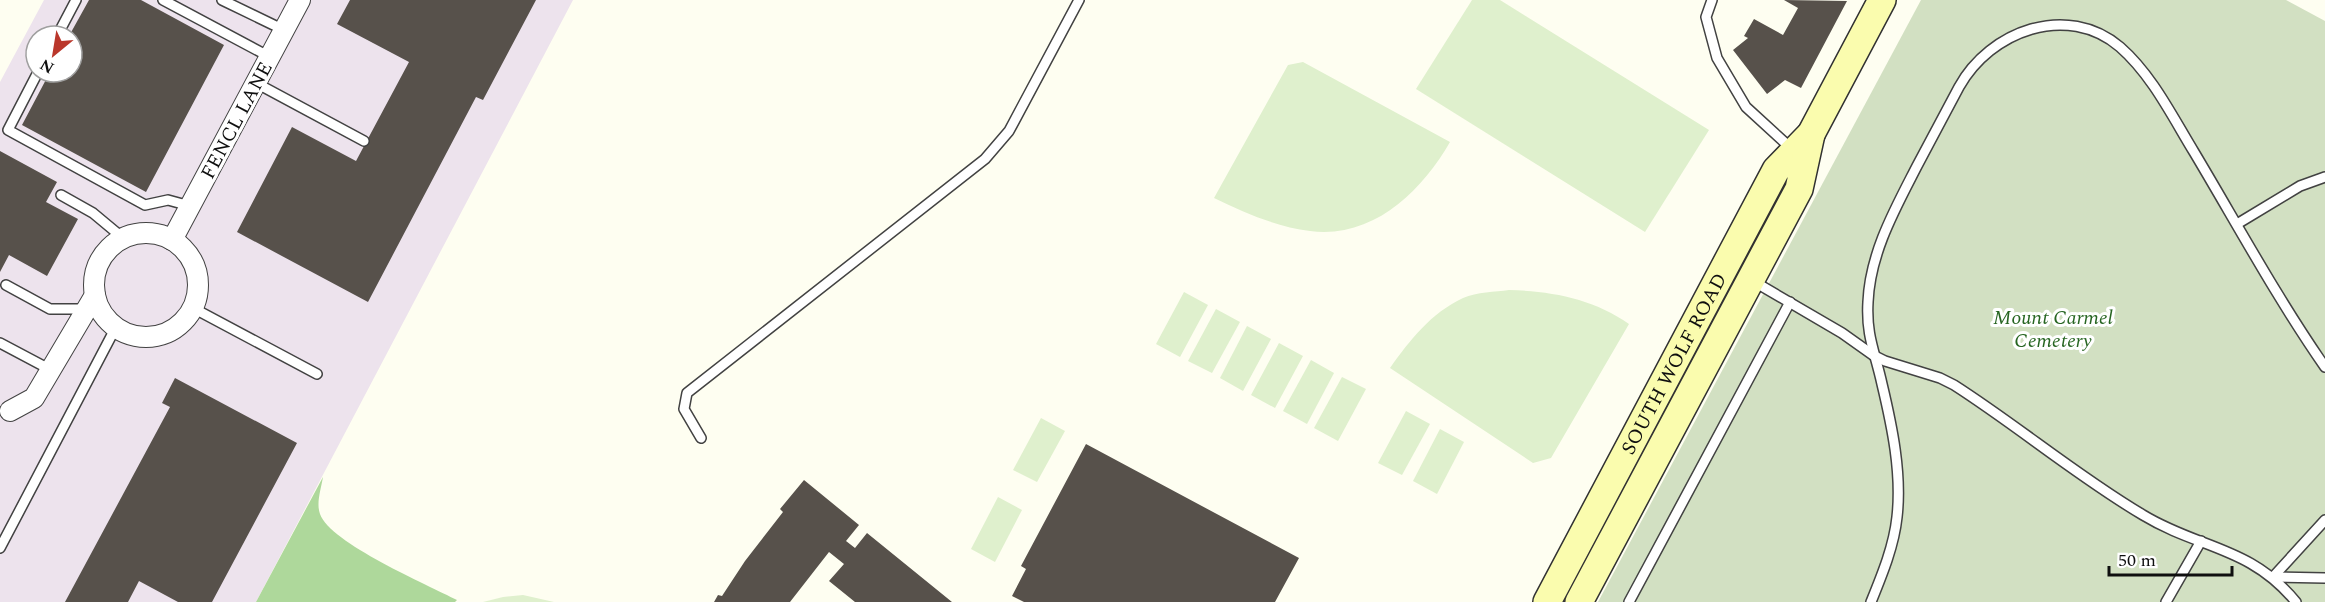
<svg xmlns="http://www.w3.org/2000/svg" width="2325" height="602" font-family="Spectral,serif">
<rect width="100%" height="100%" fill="#fefef1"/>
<path fill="#ede3ed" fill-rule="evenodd" d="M44 0H573L256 602H0V82ZM36 36H72V72H36Z"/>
<path fill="#aed89b" d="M323 477C321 489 316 503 320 514 330 543 428 585 457 600L455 602H256Z"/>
<polygon fill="#d2e0c2" points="1921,0 2286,0 2325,21 2325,602 1598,602"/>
<g fill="#dff0cd">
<polygon points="1472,0 1500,0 1709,130 1645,232 1416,89"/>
<path d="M1303 62 1450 142C1421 192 1373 239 1310 231 1277 227 1245 213 1214 198L1288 65Z"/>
<path d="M1509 290C1552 291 1594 299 1629 324L1551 458 1533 463 1390 368C1410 340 1431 313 1463 298 1477 292 1495 292 1509 290Z"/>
<polygon points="1184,292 1208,305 1180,357 1156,344"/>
<polygon points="1216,309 1240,322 1212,373 1188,361"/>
<polygon points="1247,326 1271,339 1243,391 1220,378"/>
<polygon points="1279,343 1303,356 1275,408 1251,395"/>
<polygon points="1311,360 1334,373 1307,424 1283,411"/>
<polygon points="1342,377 1366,389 1338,441 1314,428"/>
<polygon points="1406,411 1430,424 1402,475 1378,463"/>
<polygon points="1041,418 1065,431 1037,482 1013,470"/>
<polygon points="1440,429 1464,442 1437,494 1413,481"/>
<polygon points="998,497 1022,510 995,562 971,549"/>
<polygon points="523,595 554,602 483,602 503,597"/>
</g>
<g fill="#57514b">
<polygon points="89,0 141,0 224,45 146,192 22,125 50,72 72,72 72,36 69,36"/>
<polygon points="350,0 536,0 483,100 476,97 368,302 237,232 292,127 356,161 409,62 337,24"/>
<polygon points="1784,0 1847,1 1801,88 1785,80 1767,94 1733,50 1748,38 1744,36 1754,19 1783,35 1798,8"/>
<polygon points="0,151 57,182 46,202 78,219 47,276 9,255 0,272"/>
<polygon points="175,378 297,443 212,602 178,602 139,581 128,602 65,602 170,407 162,403"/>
<polygon points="1086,444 1299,558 1275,602 1024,602 1012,596 1026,569 1021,566"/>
<polygon points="804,480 859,525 846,541 855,548 867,533 952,602 855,602 829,581 844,564 829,552 790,602 714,602 718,595 722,596 745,561 783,512 780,509"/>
</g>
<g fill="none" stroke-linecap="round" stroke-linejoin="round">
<defs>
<g id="lane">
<polyline points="163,0 270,57"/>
<polyline points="222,0 284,30"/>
<polyline points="1712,0 1706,17 1717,58 1746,107 1793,150"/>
<polyline points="57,36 76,0"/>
<polyline points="38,72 8,130 145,205 168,200 190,206"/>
<polyline points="256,83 364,141"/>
<polyline points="61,195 93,213 123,238"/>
<polyline points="2237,224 2300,186 2325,177"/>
<path d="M1753 281 1842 333 1873 355 1885 361 1940 378 1954 385C2018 426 2077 476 2143 515 2199 549 2250 546 2296 602"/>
<polyline points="6,285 50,309 86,309"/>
<polyline points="193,308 317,374"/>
<polyline points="0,343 51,370"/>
<polyline points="701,438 684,409 687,393 985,159 1009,131 1079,0"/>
<polyline points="0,548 116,327"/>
<polyline points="2273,577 2325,520"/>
<polyline points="2273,577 2325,578"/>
<polyline points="1629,602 1790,302"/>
<path d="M1871 602C1882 575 1894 546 1897 517 1902 473 1892 426 1882 384 1875 352 1866 336 1868 302 1870 253 1895 209 1917 166 1931 140 1945 113 1959 87 1990 31 2067 2 2120 47 2152 75 2172 116 2194 152 2237 224 2277 298 2325 367"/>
<polyline points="2166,602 2201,541"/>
</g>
<g id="street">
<circle cx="146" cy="285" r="52"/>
<polyline points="172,240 300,0"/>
<polyline points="10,411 34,398 95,295"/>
</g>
<g id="secondary">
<path id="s1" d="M1547 602 1776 170 1811 134 1882 0"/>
<polyline points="1579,602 1799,189 1811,134"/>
</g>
</defs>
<use href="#lane" stroke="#424242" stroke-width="12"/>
<use href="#street" stroke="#424242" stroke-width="22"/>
<use href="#secondary" stroke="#313131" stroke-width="30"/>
<use href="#lane" stroke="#fff" stroke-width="9"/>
<use href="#street" stroke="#fff" stroke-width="20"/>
<use href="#secondary" stroke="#fafcae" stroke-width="27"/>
</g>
<g text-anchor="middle" stroke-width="6" stroke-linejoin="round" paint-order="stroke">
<g font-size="20" fill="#0f0f0f" stroke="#fff">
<text transform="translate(236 120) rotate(-62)" y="7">FENCL LANE</text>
<text dy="7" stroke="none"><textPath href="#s1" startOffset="270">SOUTH WOLF ROAD</textPath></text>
</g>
<g font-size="20" font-style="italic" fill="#266521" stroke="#fff">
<text x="2053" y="324">Mount Carmel<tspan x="2053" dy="23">Cemetery</tspan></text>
</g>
</g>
<g transform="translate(54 54) rotate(210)"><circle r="28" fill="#ffffff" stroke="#9f9f9f" stroke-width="1.5"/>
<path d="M0-4.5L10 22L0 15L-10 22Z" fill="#ba372b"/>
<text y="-9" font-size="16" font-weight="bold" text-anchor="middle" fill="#0f0f0f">N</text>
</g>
<path d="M2109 566v9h123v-9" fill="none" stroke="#0f0f0f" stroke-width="3"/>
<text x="2118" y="566" font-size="18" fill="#0f0f0f" stroke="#ffffff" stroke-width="4.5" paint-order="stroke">50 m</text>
</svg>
